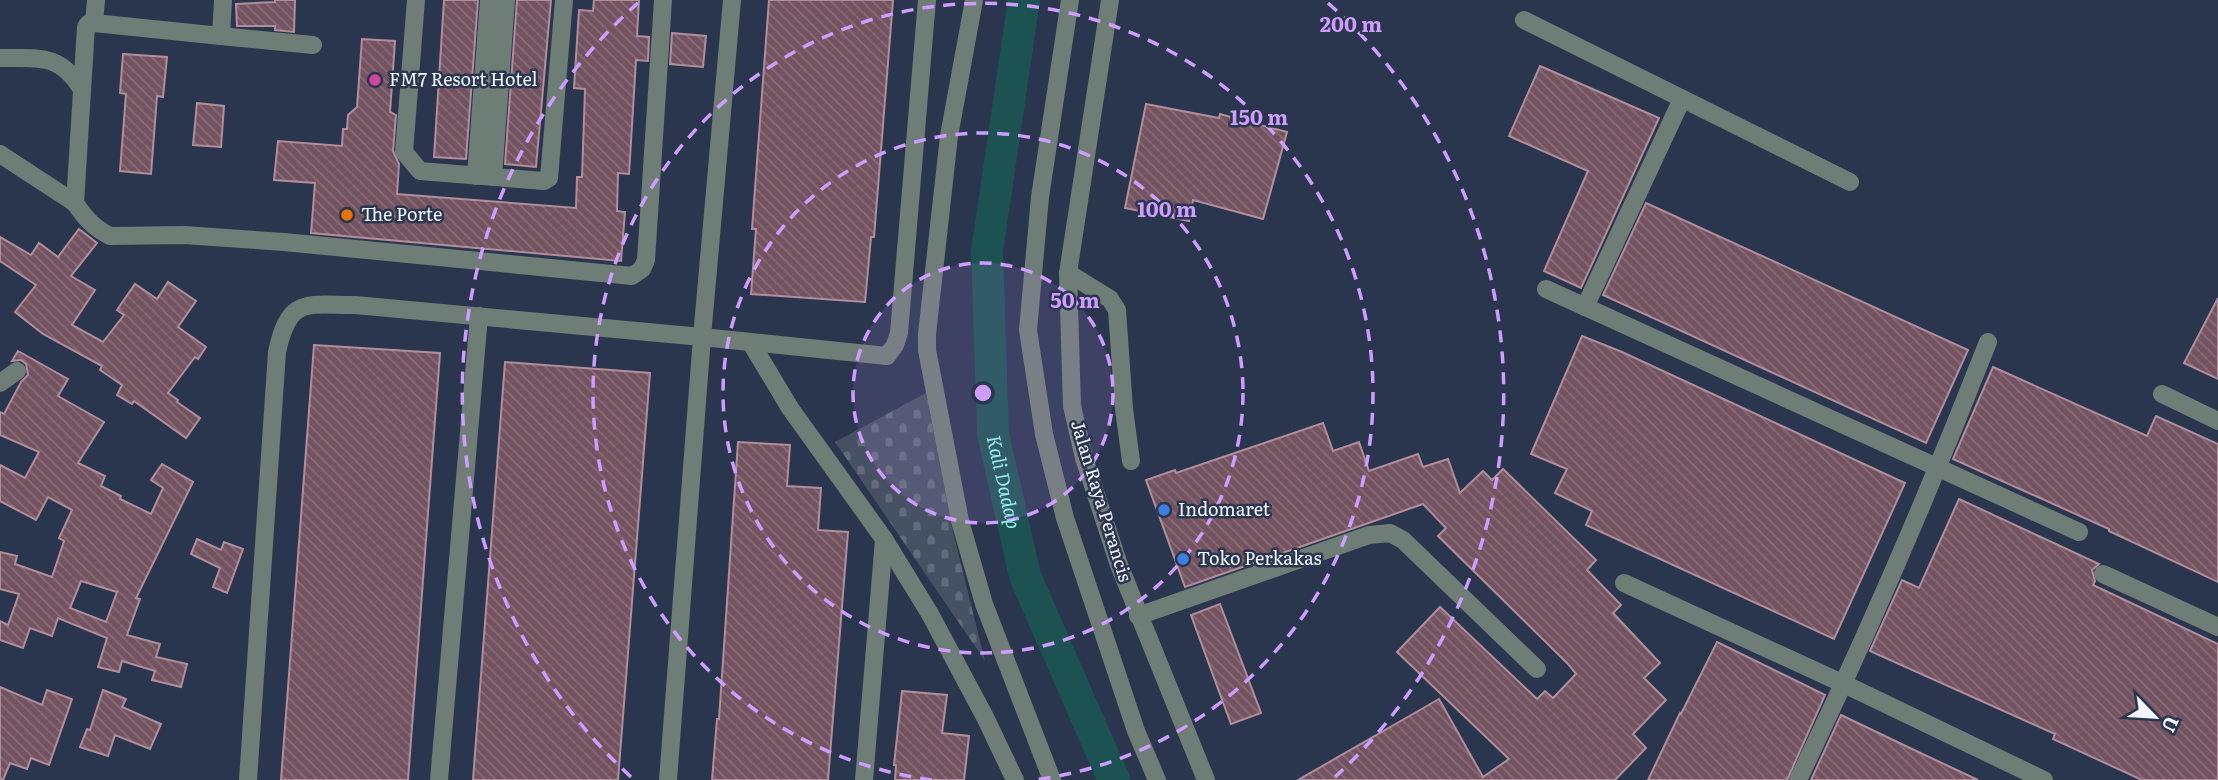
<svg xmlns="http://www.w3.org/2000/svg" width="2218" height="780" font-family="Literata,serif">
<defs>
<pattern id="cemetery-stones" width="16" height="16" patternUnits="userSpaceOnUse" patternTransform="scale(1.75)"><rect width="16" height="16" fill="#475164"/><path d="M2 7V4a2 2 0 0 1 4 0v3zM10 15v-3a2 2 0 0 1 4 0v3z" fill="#626b7b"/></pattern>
<pattern id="building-back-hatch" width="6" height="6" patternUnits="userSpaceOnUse" patternTransform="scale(1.75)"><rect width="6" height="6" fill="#73535f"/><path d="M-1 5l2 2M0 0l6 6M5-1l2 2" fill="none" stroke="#876c77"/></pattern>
</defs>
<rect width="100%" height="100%" fill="#2a354e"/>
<polygon fill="url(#cemetery-stones)" points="926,393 952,528 985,661 835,442"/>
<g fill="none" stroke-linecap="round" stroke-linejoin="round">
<path stroke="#1c5252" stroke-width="32" id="s1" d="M1024 0 987 251 993 434 1025 576 1114 780"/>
</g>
<g fill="url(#building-back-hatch)" stroke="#b18e9b" stroke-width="2" fill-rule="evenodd">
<polygon points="275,0 295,0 294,32 275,30 275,26 237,26 236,4 275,2"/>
<polygon points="444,0 478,0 466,159 434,157"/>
<polygon points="517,0 551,0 536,167 505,164"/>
<polygon points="594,0 639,0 637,36 649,37 648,61 636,60 629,174 618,173 617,211 625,212 621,261 311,233 315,183 274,180 278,141 342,146 343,129 347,129 348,115 357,107 362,39 395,41 390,112 396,115 393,151 399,164 397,194 576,208 577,177 582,177 585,89 574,88 579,10 593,11"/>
<polygon points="769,0 893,0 874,237 871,237 865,302 751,294 756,229 752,229"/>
<polygon points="672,33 706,36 703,67 670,64"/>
<polygon points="123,54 167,57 163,97 157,96 151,174 120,171 126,94 120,93"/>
<polygon points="1540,66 1659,118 1581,288 1544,271 1588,171 1509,136"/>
<polygon points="197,103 224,106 221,147 193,145"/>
<polygon points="1146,104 1219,118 1220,114 1287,132 1263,219 1193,200 1189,221 1125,208"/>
<polygon points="1646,203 1968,350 1926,443 1603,295"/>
<polygon points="79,229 97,243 71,276 95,290 72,325 103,342 124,315 117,310 135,284 157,299 168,282 196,301 178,327 206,347 198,359 195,357 168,393 178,400 177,402 200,418 186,438 134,401 132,404 117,395 122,385 100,370 102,366 43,334 15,312 36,285 0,261 0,237 31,255 39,243 58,257"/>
<polygon points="2218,298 2218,379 2184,363"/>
<polygon points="1582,336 1622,352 1905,483 1834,639 1586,525 1592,511 1555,493 1567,469 1531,454"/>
<polygon points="314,345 440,353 408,780 281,780"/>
<path d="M18 351 68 379 58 396 104 422 78 463 105 476 101 486 121 496 120 499 151 514 163 488 151 480 162 464 193 482 136 598 140 599 127 635 160 644 156 657 187 664 181 687 152 680 155 671 122 661 119 672 98 667 107 638 58 618 52 636 30 628 23 648 0 640V621L8 625 19 594 0 589V552L17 556 15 564 52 577 64 541 59 538 72 510 48 497 36 520 0 501V465L25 478 39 452 0 435V412L4 414 21 382 28 375 26 364 21 360 12 361ZM81 581 117 592 106 622 70 608Z"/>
<polygon points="505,362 650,373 618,780 473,780"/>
<polygon points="1993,367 2147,436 2156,416 2218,444 2218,582 2109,531 2109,529 1953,459"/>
<polygon points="1323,423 1333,451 1359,442 1369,471 1418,454 1423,467 1448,459 1460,493 1483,471 1492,480 1503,469 1596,560 1587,570 1621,605 1613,613 1660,663 1644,678 1666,700 1633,734 1646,748 1615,780 1298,780 1439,699 1483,777 1509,759 1397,652 1440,607 1537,699 1545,691 1553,698 1576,674 1568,664 1438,536 1446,528 1423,504 1185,587 1146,480 1175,470 1176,473"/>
<polygon points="738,442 790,445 787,486 821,488 818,530 848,532 828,780 712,780 717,719 719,719"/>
<polygon points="1959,499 2099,564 2092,570 2095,581 2093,585 2218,644 2218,780 2142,780 2053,739 2055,734 1870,651 1902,580 1919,588"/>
<polygon points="197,539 221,550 224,542 243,549 227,593 213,587 220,568 191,554"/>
<polygon points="1220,604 1261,713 1231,724 1191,615"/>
<polygon points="1717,642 1825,695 1787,780 1648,780 1680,713 1681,714"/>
<polygon points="0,687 42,705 47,690 72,699 49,765 31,758 27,769 10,763 3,780 0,780"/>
<polygon points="103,690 126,699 122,707 161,724 150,749 115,735 108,756 80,747 87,729 90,730"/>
<polygon points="902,691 947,695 942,733 969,736 964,780 895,780 896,765 894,765"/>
<polygon points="1841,715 1912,749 1978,780 1811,780"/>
</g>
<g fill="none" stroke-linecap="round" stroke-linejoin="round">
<g stroke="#6e7d75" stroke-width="18">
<path d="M223 0 221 36 94 23 88 24 86 27 75 203C85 218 94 228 110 236L184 235 284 242 632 276 642 269 646 260 663 0"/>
<polyline points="416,0 404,152 420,171 544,181 549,178 564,0"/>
<polyline points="732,0 702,337 887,356 895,345 899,333 927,0"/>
<polyline points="974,0 949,136 927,334 927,350 960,521 984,604 1052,780"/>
<polyline points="1070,0 1040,197 1028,330 1044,434 1065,518 1136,731 1157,780"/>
<polyline points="1110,0 1068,273 1072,406 1084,458 1119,565 1206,780"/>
<polyline points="1524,20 1850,182"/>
<polyline points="94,23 96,0"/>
<polyline points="221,36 313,45"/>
<path d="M0 58C38 59 58 52 81 88"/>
<polyline points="0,154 75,203"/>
<polyline points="476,176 489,0"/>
<polyline points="493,177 506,0"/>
<polyline points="1068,273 1110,299 1117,310 1124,409 1131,461"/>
<polyline points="1546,289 2079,532"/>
<polyline points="1585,307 1682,99"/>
<polyline points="751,343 790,408 884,539 930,614 985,717 1015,780"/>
<polyline points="0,383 17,371"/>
<polyline points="2162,394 2218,421"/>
<polyline points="2103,574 2218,627"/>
<polyline points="1624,583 1844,684 2044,780"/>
<polyline points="1138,616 1369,535 1390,533 1403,540 1537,669"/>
<path d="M248 780 277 352C289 296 306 305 355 305L702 337 668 780"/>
<polyline points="439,780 479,316"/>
<polyline points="864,780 884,539"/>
<path d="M1798 780C1867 636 1930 490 1988 342"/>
</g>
</g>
<circle cx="983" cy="393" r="130" fill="#cf9dff" fill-opacity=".12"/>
<g fill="none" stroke="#cf9dff" stroke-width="3.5" stroke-dasharray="12 9">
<circle cx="983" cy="393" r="130"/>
<circle cx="983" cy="393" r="260"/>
<path d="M932 780A390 390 0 1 1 1034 780"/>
<path d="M631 777A521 521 0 0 1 638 3M1328 3A521 521 0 0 1 1335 777"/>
</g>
<circle fill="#d1479c" stroke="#2a354e" stroke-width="2.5" cx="375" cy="80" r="7"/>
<circle fill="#e8710a" stroke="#2a354e" stroke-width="2.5" cx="347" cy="215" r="7"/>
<g fill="#3f7fe0" stroke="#2a354e" stroke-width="2.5">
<circle cx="1164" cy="510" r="7"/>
<circle cx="1183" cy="559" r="7"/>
</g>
<g text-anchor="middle" stroke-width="5" stroke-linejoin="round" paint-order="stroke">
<g font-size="18" fill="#f0f5ff" stroke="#2a354e" text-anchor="start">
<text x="389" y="86">FM7 Resort Hotel</text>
<text x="361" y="221">The Porte</text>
<text x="1178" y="516">Indomaret</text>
<text x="1197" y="565">Toko Perkakas</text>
</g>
<g font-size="18" fill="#f0f5ff" stroke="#2a354e">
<text transform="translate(1101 501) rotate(73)" y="6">Jalan Raya Perancis</text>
</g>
<g font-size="19" font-style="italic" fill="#96eeef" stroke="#2a354e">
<text dy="7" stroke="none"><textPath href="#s1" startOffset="486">Kali Dadap</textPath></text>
</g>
</g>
<circle cx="983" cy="393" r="10" fill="#cf9dff" stroke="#2a354e" stroke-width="3.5"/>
<g font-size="21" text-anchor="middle" font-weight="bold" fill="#cf9dff" stroke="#2a354e" stroke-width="5" stroke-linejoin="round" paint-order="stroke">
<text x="1351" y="32">200 m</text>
<text x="1259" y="125">150 m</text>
<text x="1167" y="217">100 m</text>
<text x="1075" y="308">50 m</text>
</g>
<g transform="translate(2155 717) rotate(115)" stroke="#2a354e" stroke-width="5" paint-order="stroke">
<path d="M0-5L12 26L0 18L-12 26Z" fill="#f0f5ff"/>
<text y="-10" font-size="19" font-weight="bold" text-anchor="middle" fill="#f0f5ff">U</text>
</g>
</svg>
